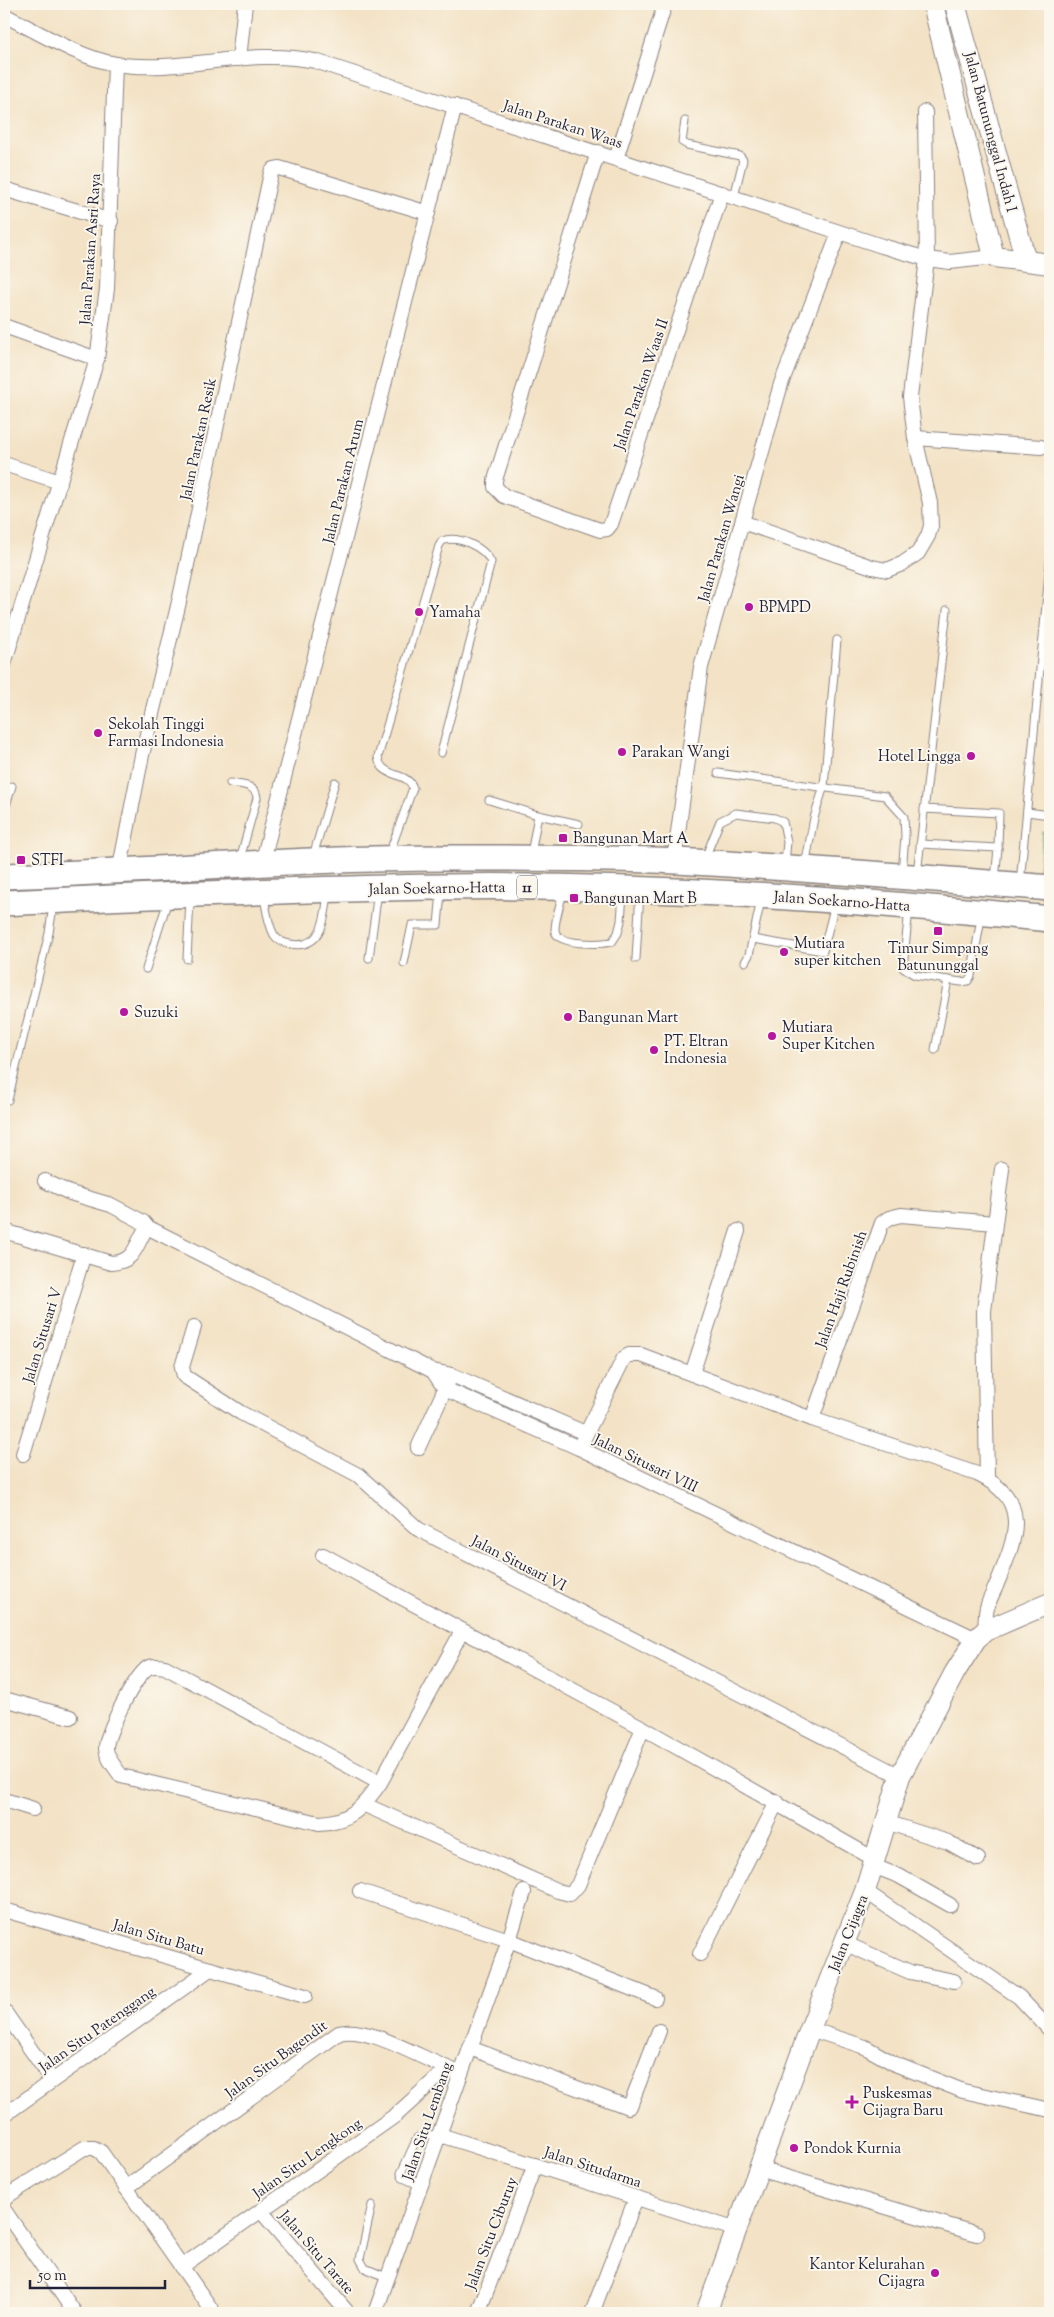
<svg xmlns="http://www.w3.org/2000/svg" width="1054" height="2317" font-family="'Sorts Mill Goudy',serif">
<rect width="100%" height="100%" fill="#fbf7ec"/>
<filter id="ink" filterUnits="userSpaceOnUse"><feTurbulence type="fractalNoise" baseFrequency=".02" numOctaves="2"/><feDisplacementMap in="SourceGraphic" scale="10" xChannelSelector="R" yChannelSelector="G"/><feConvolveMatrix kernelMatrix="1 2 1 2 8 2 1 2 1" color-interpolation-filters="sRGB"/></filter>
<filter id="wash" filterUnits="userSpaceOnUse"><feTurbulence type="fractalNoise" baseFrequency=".0096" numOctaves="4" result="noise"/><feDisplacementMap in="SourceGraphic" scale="20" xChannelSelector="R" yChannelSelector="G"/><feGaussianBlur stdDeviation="1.12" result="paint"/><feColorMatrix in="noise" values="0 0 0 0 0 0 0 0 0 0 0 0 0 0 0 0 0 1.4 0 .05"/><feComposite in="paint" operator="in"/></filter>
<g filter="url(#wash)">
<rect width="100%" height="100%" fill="#f3e2c5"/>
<polygon fill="#72ca90" stroke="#4a7666" points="1043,832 1050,833 1050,870 1039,869"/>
</g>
<g filter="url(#ink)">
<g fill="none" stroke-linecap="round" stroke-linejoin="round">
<defs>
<g id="lane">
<polyline points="685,121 682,142 687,145 740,156 743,160 734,197"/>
<polyline points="718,773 885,796 904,817 905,836 902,873"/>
<path d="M230 783C241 785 256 784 257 798L240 859"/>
<polyline points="489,800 538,815 531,854"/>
<polyline points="924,809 999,813 998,848"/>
<polyline points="4,812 12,786"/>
<polyline points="1027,812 1050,815"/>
<polyline points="538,815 579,824"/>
<polyline points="920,844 998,848 995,880"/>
<path d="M389 854 413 788C408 771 381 779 378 757L439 546 442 541C458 535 484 547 491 562L441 753"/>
<polyline points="313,856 335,782"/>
<polyline points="705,858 720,821 736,813 775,818 783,822 787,842 785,863"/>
<polyline points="805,866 814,818 824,786 837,640"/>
<polyline points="917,874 947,610"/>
<polyline points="1020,883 1050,562"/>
<path d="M563 891C561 903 555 918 555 930 556 946 601 944 612 942L618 933 621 921 623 894"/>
<path d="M264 897C266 908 268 924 274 935 278 941 284 943 290 944 324 950 325 916 328 893"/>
<polyline points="909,909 903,968 915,975 961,982 968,981 971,976 981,918"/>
<polyline points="753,939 823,951 835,904"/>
<polyline points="369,958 378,891"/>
<polyline points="187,959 190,899"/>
<polyline points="636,959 640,892"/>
<polyline points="745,962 749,955 761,900"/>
<polyline points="404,963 412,925 438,925 441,892"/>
<polyline points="146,969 168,900"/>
<polyline points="935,1050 948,980"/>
<polyline points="8,1100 49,933 53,906"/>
<polyline points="421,2186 403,2178 401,2173 417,2138 423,2134 439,2135"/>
<polyline points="372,2205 360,2259 365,2268 388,2278"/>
</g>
<g id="street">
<path d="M4 15C36 31 82 59 116 64 182 74 249 47 315 61L882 246 927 259 950 262 994 257"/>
<polyline points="239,59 245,4"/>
<polyline points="598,152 495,480 495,487 504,496 600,530 607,529 611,524 722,193"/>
<polyline points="616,159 665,4"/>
<polyline points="4,189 111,221"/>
<polyline points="4,326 97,359"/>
<polyline points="915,438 1041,447"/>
<polyline points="4,464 60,482"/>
<polyline points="742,522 872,567 887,570 902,564 918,553 928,536 931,526 930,503 915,438 910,397 927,259 925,112"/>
<polyline points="4,664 97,359 107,289 115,64"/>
<polyline points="674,861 701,667 781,384 839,233"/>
<polyline points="262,864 455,106"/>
<polyline points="119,872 142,755 179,602 271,173 274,169 279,168 428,213"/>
<polyline points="45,1181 70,1193 111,1205 143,1222 147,1227 433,1371 452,1375 585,1433"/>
<path d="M4 1231 111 1263C136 1262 135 1245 147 1227"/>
<polyline points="194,1327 182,1367 184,1376 241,1413 358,1475 418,1529 900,1776"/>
<polyline points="433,1371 445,1389 579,1448 976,1639"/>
<polyline points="692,1374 738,1231"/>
<polyline points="812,1419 882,1223 889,1218 901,1215 995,1223"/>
<polyline points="418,1448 449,1380"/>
<path d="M579 1448 624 1358 629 1355H641L812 1419 977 1474C1034 1501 1015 1540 996 1586 993 1593 989 1600 987 1608 985 1615 986 1624 985 1631"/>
<polyline points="23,1454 84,1254"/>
<polyline points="987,1478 984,1311 1002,1169"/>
<polyline points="323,1555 643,1728 876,1860"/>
<polyline points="4,1699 70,1717"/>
<path d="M380 1783 165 1667C160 1666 154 1665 149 1667 136 1673 105 1735 106 1749 107 1759 116 1768 121 1776L319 1823C351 1822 363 1807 380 1783L462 1631"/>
<polyline points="4,1800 33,1809"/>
<polyline points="365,1805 558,1891 570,1894 578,1885 643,1728"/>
<polyline points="886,1822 948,1842 978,1859"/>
<polyline points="873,1866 899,1876 950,1905"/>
<polyline points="360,1891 509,1940 655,1998"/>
<polyline points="865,1891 1019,1997 1050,2030"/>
<polyline points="4,1910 305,1996"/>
<polyline points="844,1943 910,1972 954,1981"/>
<polyline points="700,1954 777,1802"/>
<polyline points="4,2011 52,2080"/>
<polyline points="810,2029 865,2047 895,2064 963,2091 1050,2110"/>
<polyline points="470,2048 628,2107 630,2106 659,2031"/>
<polyline points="4,2115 210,1969"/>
<polyline points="440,2135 737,2230"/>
<polyline points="759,2169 977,2234"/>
<path d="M126 2188 339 2033C370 2024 429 2064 461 2073"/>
<polyline points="4,2198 84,2148 94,2148 101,2152 214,2313"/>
<polyline points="4,2210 75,2313"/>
<polyline points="261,2211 348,2313"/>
<polyline points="181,2267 396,2115 447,2069"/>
<polyline points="375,2313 509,1940 524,1892"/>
<polyline points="478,2313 535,2165"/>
<polyline points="592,2313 636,2198"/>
</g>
<g id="secondary">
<polyline points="933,4 994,257 1050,264"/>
<polyline points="955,4 1026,261"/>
<polyline points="706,2313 810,2029 865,1891 900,1776 955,1672 976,1639 985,1631 1050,1603"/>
</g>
<g id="highway">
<path d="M4 876C156 871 309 857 461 858 533 858 606 858 677 861 802 868 926 878 1050 888"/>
<path d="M4 903C149 896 295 889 441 887 644 884 848 899 1050 919"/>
</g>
</defs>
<use href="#lane" stroke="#8a8280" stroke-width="9"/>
<use href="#street" stroke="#8a8280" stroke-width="16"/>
<use href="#secondary" stroke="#8a8280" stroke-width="22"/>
<use href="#highway" stroke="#8a8280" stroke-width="28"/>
<use href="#lane" stroke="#fff" stroke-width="7"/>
<use href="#street" stroke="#fff" stroke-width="14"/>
<use href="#secondary" stroke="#fff" stroke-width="20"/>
<use href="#highway" stroke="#fff" stroke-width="25"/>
</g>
</g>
<g fill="#b5179e" stroke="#fbf7ec" stroke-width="2">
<circle cx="749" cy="607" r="5"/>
<circle cx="419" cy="612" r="5"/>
<circle cx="98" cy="733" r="5"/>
<circle cx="622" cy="752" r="5"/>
<circle cx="971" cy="756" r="5"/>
<rect x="558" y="833" width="10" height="10" rx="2.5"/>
<rect x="16" y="855" width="10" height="10" rx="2.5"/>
<rect x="569" y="893" width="10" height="10" rx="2.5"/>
<rect x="933" y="926" width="10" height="10" rx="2.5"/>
<circle cx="784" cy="952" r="5"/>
<circle cx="124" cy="1012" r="5"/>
<circle cx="568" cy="1017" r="5"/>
<circle cx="772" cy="1036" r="5"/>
<circle cx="654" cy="1050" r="5"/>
<path d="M849.5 2094.5h5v5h5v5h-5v5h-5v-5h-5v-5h5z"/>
<circle cx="794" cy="2148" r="5"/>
<circle cx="935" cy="2273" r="5"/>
</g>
<g text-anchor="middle" stroke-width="4" stroke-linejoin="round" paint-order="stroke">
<rect fill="#fbf7ec" stroke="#636270" stroke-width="1" x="517" y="875.5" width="20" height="23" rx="4"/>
<g font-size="14" font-weight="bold" fill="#22223b">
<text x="527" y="892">11</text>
</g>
<g font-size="15" fill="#22223b" stroke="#fbf7ec">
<text transform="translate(563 124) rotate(18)" y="5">Jalan Parakan Waas</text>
<text transform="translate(991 132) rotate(75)" y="5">Jalan Batununggal Indah I</text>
<text transform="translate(90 249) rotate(-86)" y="5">Jalan Parakan Asri Raya</text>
<text transform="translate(641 384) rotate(-71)" y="5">Jalan Parakan Waas II</text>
<text transform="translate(198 439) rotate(-78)" y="5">Jalan Parakan Resik</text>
<text transform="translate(343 481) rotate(-76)" y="5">Jalan Parakan Arum</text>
<text transform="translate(721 538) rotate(-74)" y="5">Jalan Parakan Wangi</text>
<text transform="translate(437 888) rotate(-1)" y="5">Jalan Soekarno-Hatta</text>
<text transform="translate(842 901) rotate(4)" y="5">Jalan Soekarno-Hatta</text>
<text transform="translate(841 1289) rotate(-70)" y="5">Jalan Haji Rubinish</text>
<text transform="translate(42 1335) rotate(-73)" y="5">Jalan Situsari V</text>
<text transform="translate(646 1463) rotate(26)" y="5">Jalan Situsari VIII</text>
<text transform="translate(519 1563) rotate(27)" y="5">Jalan Situsari VI</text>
<text transform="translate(848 1933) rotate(-68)" y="5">Jalan Cijagra</text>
<text transform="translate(159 1937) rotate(16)" y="5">Jalan Situ Batu</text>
<text transform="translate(97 2029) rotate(-35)" y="5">Jalan Situ Patenggang</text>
<text transform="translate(276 2059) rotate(-36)" y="5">Jalan Situ Bagendit</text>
<text transform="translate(427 2121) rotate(-71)" y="5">Jalan Situ Lembang</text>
<text transform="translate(307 2158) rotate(-35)" y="5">Jalan Situ Lengkong</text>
<text transform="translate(593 2167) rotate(18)" y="5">Jalan Situdarma</text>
<text transform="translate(491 2233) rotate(-69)" y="5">Jalan Situ Ciburuy</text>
<text transform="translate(317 2252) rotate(49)" y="5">Jalan Situ Tarate</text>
</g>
<g font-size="15" fill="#22223b" stroke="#fbf7ec" text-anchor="start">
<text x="759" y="612">BPMPD</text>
<text x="429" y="617">Yamaha</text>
<text x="108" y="729">Sekolah Tinggi<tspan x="108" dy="17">Farmasi Indonesia</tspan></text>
<text x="632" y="757">Parakan Wangi</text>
<text x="961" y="761" text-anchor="end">Hotel Lingga</text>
<text x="573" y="843">Bangunan Mart A</text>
<text x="31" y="865">STFI</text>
<text x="584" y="903">Bangunan Mart B</text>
<text x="794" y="948">Mutiara<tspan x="794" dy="17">super kitchen</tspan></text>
<text x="938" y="953" text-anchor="middle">Timur Simpang<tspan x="938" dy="17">Batununggal</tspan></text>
<text x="134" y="1017">Suzuki</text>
<text x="578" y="1022">Bangunan Mart</text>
<text x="782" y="1032">Mutiara<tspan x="782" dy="17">Super Kitchen</tspan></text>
<text x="664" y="1046">PT. Eltran<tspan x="664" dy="17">Indonesia</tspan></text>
<text x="863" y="2098">Puskesmas<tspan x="863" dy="17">Cijagra Baru</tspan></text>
<text x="804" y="2153">Pondok Kurnia</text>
<text x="925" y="2269" text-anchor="end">Kantor Kelurahan<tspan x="925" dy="17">Cijagra</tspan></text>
</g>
</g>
<rect width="1054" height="2317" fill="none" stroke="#fbf7ec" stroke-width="20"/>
<path d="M30 2280v8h135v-8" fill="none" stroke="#22223b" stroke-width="2.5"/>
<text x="38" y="2280" font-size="15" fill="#22223b" stroke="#fbf7ec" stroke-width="4" paint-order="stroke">50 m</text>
</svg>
